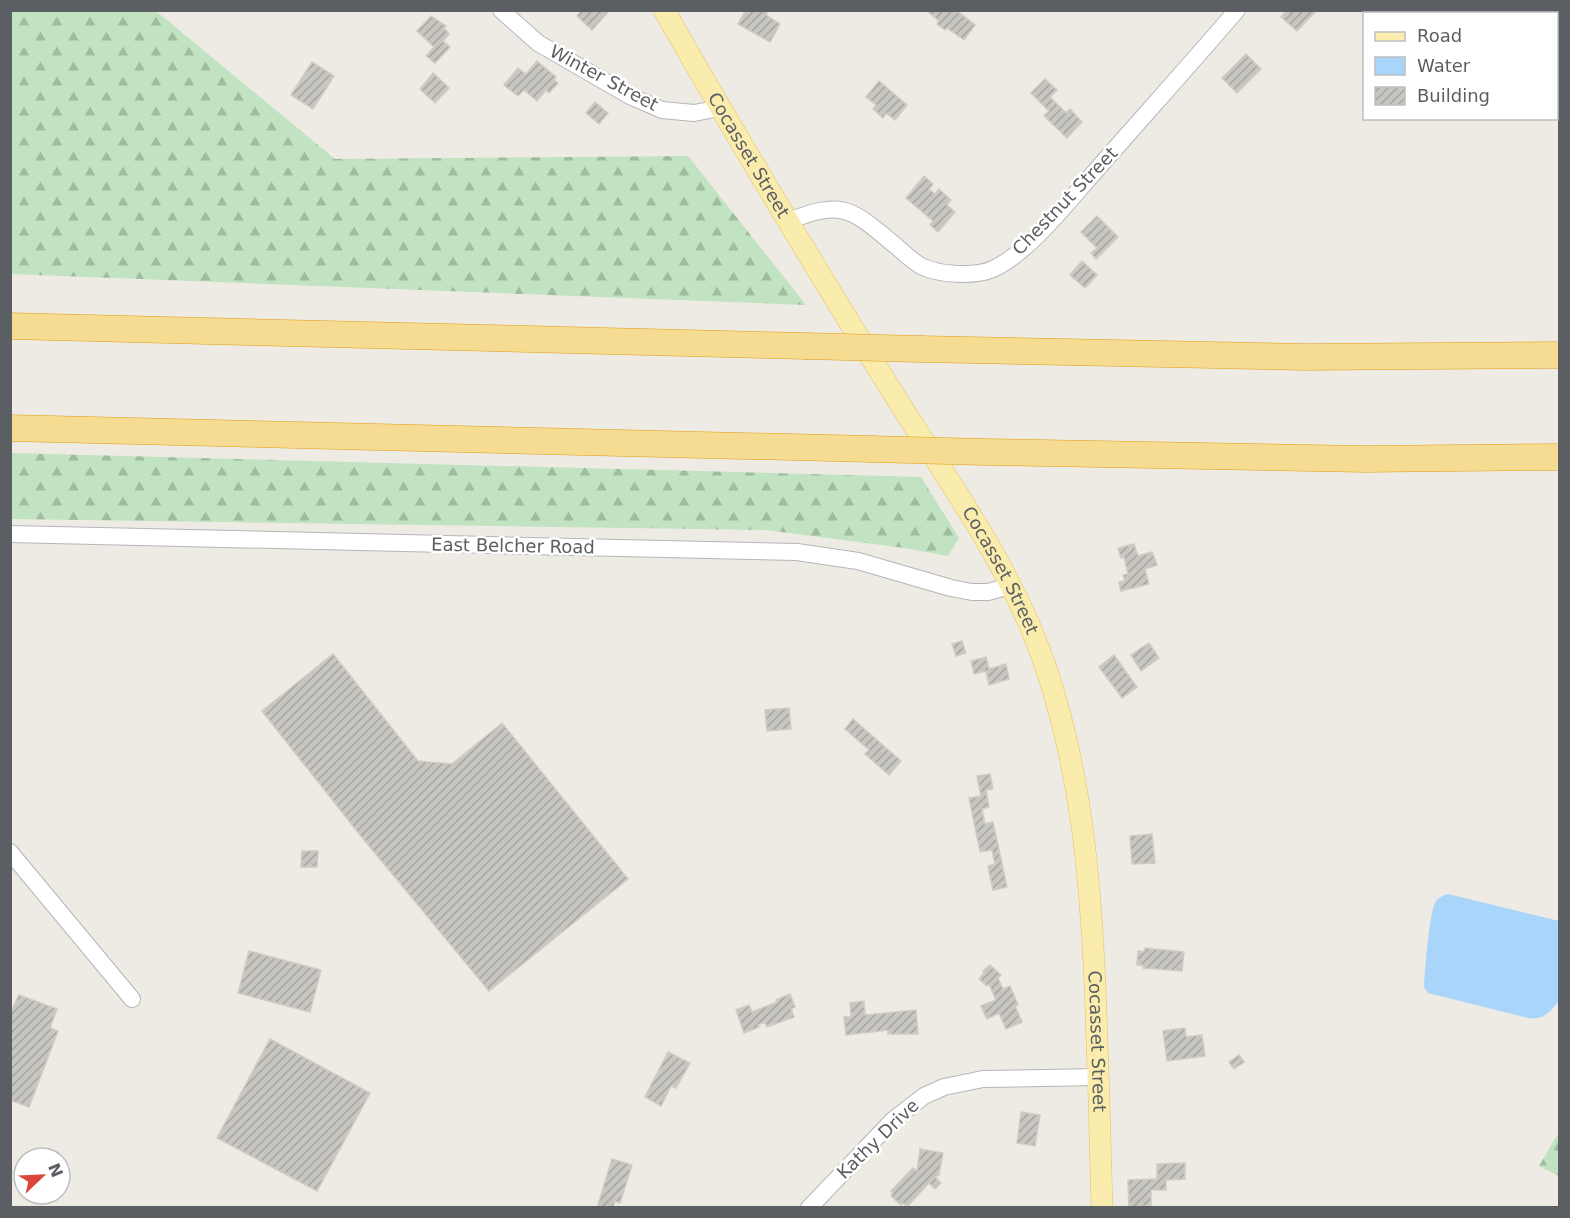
<svg xmlns="http://www.w3.org/2000/svg" width="1570" height="1218" font-family="'DejaVu Sans',sans-serif">
<defs>
<pattern id="forest-firs" width="22" height="20" patternUnits="userSpaceOnUse" patternTransform="scale(1.5)"><rect width="22" height="20" fill="#c1e3c1"/><path d="M5 1l3.5 6h-7zM16 11l3.5 6h-7z" fill="#a0bba0"/></pattern>
<pattern id="building-hatch" width="6" height="6" patternUnits="userSpaceOnUse" patternTransform="scale(1.5)"><rect width="6" height="6" fill="#c8c6c0"/><path d="M-1 1l2-2M0 6l6-6M5 7l2-2" fill="none" stroke="#a5a4a0"/></pattern>
</defs>
<rect width="100%" height="100%" fill="#edebe3"/>
<g fill="url(#forest-firs)">
<polygon points="156,11 335,159 688,156 806,305 11,274 11,11"/>
<polygon points="11,453 921,477 959,538 948,556 904,548 766,530 11,519"/>
<polygon points="1559,1132 1559,1176 1539,1166"/>
</g>
<path fill="#a8d5f9" d="M1448 894 1559 921V1001C1550 1012 1544 1020 1528 1018L1428 993 1424 987C1425 971 1429 911 1436 901 1439 897 1444 895 1448 894Z"/>
<g fill="url(#building-hatch)" stroke="#d1ccc2" stroke-width="1.5">
<polygon points="582,10 610,10 592,30 577,16"/>
<polygon points="746,10 768,10 766,15 780,24 770,42 738,24"/>
<polygon points="926,10 956,10 975,25 964,40 947,28 945,30 937,24 939,21"/>
<polygon points="1287,10 1317,10 1297,31 1281,17"/>
<polygon points="431,16 446,26 444,28 449,34 443,41 450,47 435,63 426,56 434,47 417,31"/>
<polygon points="1246,54 1261,69 1237,93 1222,78"/>
<polygon points="537,61 556,77 554,80 558,83 549,93 546,90 537,101 524,90 518,96 504,85 518,68 526,74"/>
<polygon points="312,62 334,76 313,109 291,95"/>
<polygon points="433,73 449,88 435,103 420,89"/>
<polygon points="1045,79 1057,90 1050,97 1066,113 1070,109 1082,122 1067,138 1044,116 1049,111 1031,93"/>
<polygon points="879,81 907,105 895,120 886,113 883,118 873,109 876,105 866,97"/>
<polygon points="595,102 608,113 599,124 586,113"/>
<polygon points="924,176 933,184 929,189 935,194 939,189 951,200 947,205 955,212 938,232 930,225 933,221 906,198"/>
<polygon points="1097,216 1118,237 1096,259 1091,253 1097,248 1081,232"/>
<polygon points="1082,261 1097,275 1085,288 1070,275"/>
<polygon points="1134,544 1138,556 1152,552 1157,565 1145,569 1149,584 1121,591 1119,582 1125,581 1123,575 1128,574 1124,557 1121,558 1118,548"/>
<polygon points="962,641 966,653 956,656 952,644"/>
<polygon points="1149,643 1159,658 1141,671 1131,655"/>
<polygon points="333,654 418,761 452,764 502,723 628,879 489,991 360,835 262,711"/>
<polygon points="1114,655 1137,687 1122,698 1099,667"/>
<polygon points="986,657 989,669 1006,664 1009,679 989,685 986,671 974,674 971,661"/>
<polygon points="789,708 791,729 767,731 765,710"/>
<polygon points="853,719 901,761 889,775 865,754 869,750 845,729"/>
<polygon points="990,774 993,789 986,790 989,807 982,809 985,824 993,822 1007,887 993,890 988,866 995,864 992,850 980,852 969,798 981,796 977,776"/>
<polygon points="1152,834 1155,863 1132,864 1130,836"/>
<polygon points="302,851 318,851 317,867 301,867"/>
<polygon points="1145,948 1184,952 1182,971 1143,968 1143,965 1137,965 1138,951 1144,952"/>
<polygon points="249,951 321,970 310,1012 238,993"/>
<polygon points="990,965 1001,975 998,978 1003,989 1010,986 1018,1005 1015,1006 1022,1022 1006,1029 999,1013 987,1019 981,1006 996,1000 989,984 987,986 979,979 984,973 983,971"/>
<polygon points="790,994 795,1007 791,1009 794,1017 767,1027 765,1022 758,1025 759,1027 744,1033 736,1010 749,1005 752,1012 777,1002 776,1000"/>
<polygon points="19,995 57,1009 50,1028 58,1031 29,1107 10,1100 10,1014"/>
<polygon points="864,1001 865,1015 916,1010 918,1034 888,1034 888,1030 846,1035 844,1017 851,1017 850,1003"/>
<polygon points="1185,1028 1186,1037 1202,1035 1205,1056 1167,1061 1163,1031"/>
<polygon points="270,1039 370,1093 317,1191 217,1138"/>
<polygon points="668,1052 690,1063 676,1088 671,1086 661,1106 645,1097"/>
<polygon points="1239,1055 1244,1062 1234,1069 1229,1062"/>
<polygon points="1021,1112 1040,1115 1035,1146 1017,1143"/>
<polygon points="920,1149 943,1153 939,1175 935,1177 941,1183 935,1189 929,1183 907,1207 903,1203 901,1205 891,1196 893,1193 891,1191 913,1168 917,1171"/>
<polygon points="612,1159 632,1165 620,1203 615,1201 613,1208 597,1208"/>
<polygon points="1185,1163 1185,1179 1166,1180 1166,1190 1151,1190 1151,1206 1129,1207 1128,1180 1157,1179 1157,1164"/>
</g>
<g fill="none" stroke-linecap="round" stroke-linejoin="round">
<defs>
<g id="minor">
<polyline points="501,10 538,43 630,96 662,110 694,113 720,108"/>
<path d="M787 222C844 198 852 210 896 246 904 253 912 261 921 266 939 275 975 277 993 269 1028 253 1066 204 1092 175 1140 120 1189 66 1237 10"/>
<polyline points="10,534 797,552 858,561 951,588 972,592 988,592 1010,586"/>
<polyline points="10,852 132,999"/>
<polyline points="809,1208 893,1120 924,1096 944,1087 983,1079 1099,1077"/>
</g>
<g id="major">
<path id="s1" d="M664 10C738 140 815 267 893 393 948 481 1013 569 1046 668 1081 772 1090 876 1095 984 1098 1059 1100 1133 1102 1208"/>
</g>
<g id="highway">
<polyline points="10,326 806,346"/>
<polyline points="921,349 1306,357 1560,355"/>
<polyline points="10,428 871,449"/>
<polyline points="985,452 1365,459 1560,457"/>
</g>
</defs>
<use href="#minor" stroke="#b4b6b9" stroke-width="18"/>
<use href="#major" stroke="#e7c162" stroke-width="22"/>
<use href="#highway" stroke="#e09e11" stroke-width="27"/>
<use href="#minor" stroke="#fff" stroke-width="16"/>
<use href="#major" stroke="#f9ecac" stroke-width="21"/>
<use href="#highway" stroke="#f5dc92" stroke-width="26"/>
<defs>
<g id="highway-bridge">
<polyline points="806,346 921,349"/>
<polyline points="871,449 985,452"/>
</g>
</defs>
<use href="#highway-bridge" stroke="#e09e11" stroke-width="27" stroke-linecap="butt"/>
<use href="#highway-bridge" stroke="#f5dc92" stroke-width="26"/>
</g>
<g text-anchor="middle" stroke-width="5" stroke-linejoin="round" paint-order="stroke">
<g font-size="18" fill="#5b5f63" stroke="#fff">
<text transform="translate(604 78) rotate(28)" y="6">Winter Street</text>
<text dy="6" stroke="none"><textPath href="#s1" startOffset="168">Cocasset Street</textPath></text>
<text transform="translate(1065 201) rotate(-46)" y="6">Chestnut Street</text>
<text transform="translate(513 546) rotate(1)" y="6">East Belcher Road</text>
<text dy="6" stroke="none"><textPath href="#s1" startOffset="654">Cocasset Street</textPath></text>
<text dy="6" stroke="none"><textPath href="#s1" startOffset="1140">Cocasset Street</textPath></text>
<text transform="translate(878 1139) rotate(-44)" y="6">Kathy Drive</text>
</g>
</g>
<rect width="1570" height="1218" fill="none" stroke="#5b5f63" stroke-width="24"/>
<rect x="1363" y="12" width="195" height="108" fill="#ffffff" stroke="#bdbfc1" stroke-width="1.5"/>
<rect x="1375" y="32" width="30" height="9" fill="#f9ecac" stroke="#bdbfc1" stroke-width="1.5"/>
<text x="1417" y="42" font-size="18" fill="#5b5f63">Road</text>
<rect x="1375" y="57" width="30" height="18" fill="#a8d5f9" stroke="#bdbfc1" stroke-width="1.5"/>
<text x="1417" y="72" font-size="18" fill="#5b5f63">Water</text>
<rect x="1375" y="87" width="30" height="18" fill="url(#building-hatch)" stroke="#bdbfc1" stroke-width="1.5"/>
<text x="1417" y="102" font-size="18" fill="#5b5f63">Building</text>
<g transform="translate(42 1176) rotate(67)"><circle r="28" fill="#ffffff" stroke="#bdbfc1" stroke-width="1.5"/>
<path d="M0-4.5L10 22L0 15L-10 22Z" fill="#dc463a"/>
<text y="-9" font-size="16" font-weight="bold" text-anchor="middle" fill="#5b5f63">N</text>
</g>
</svg>
